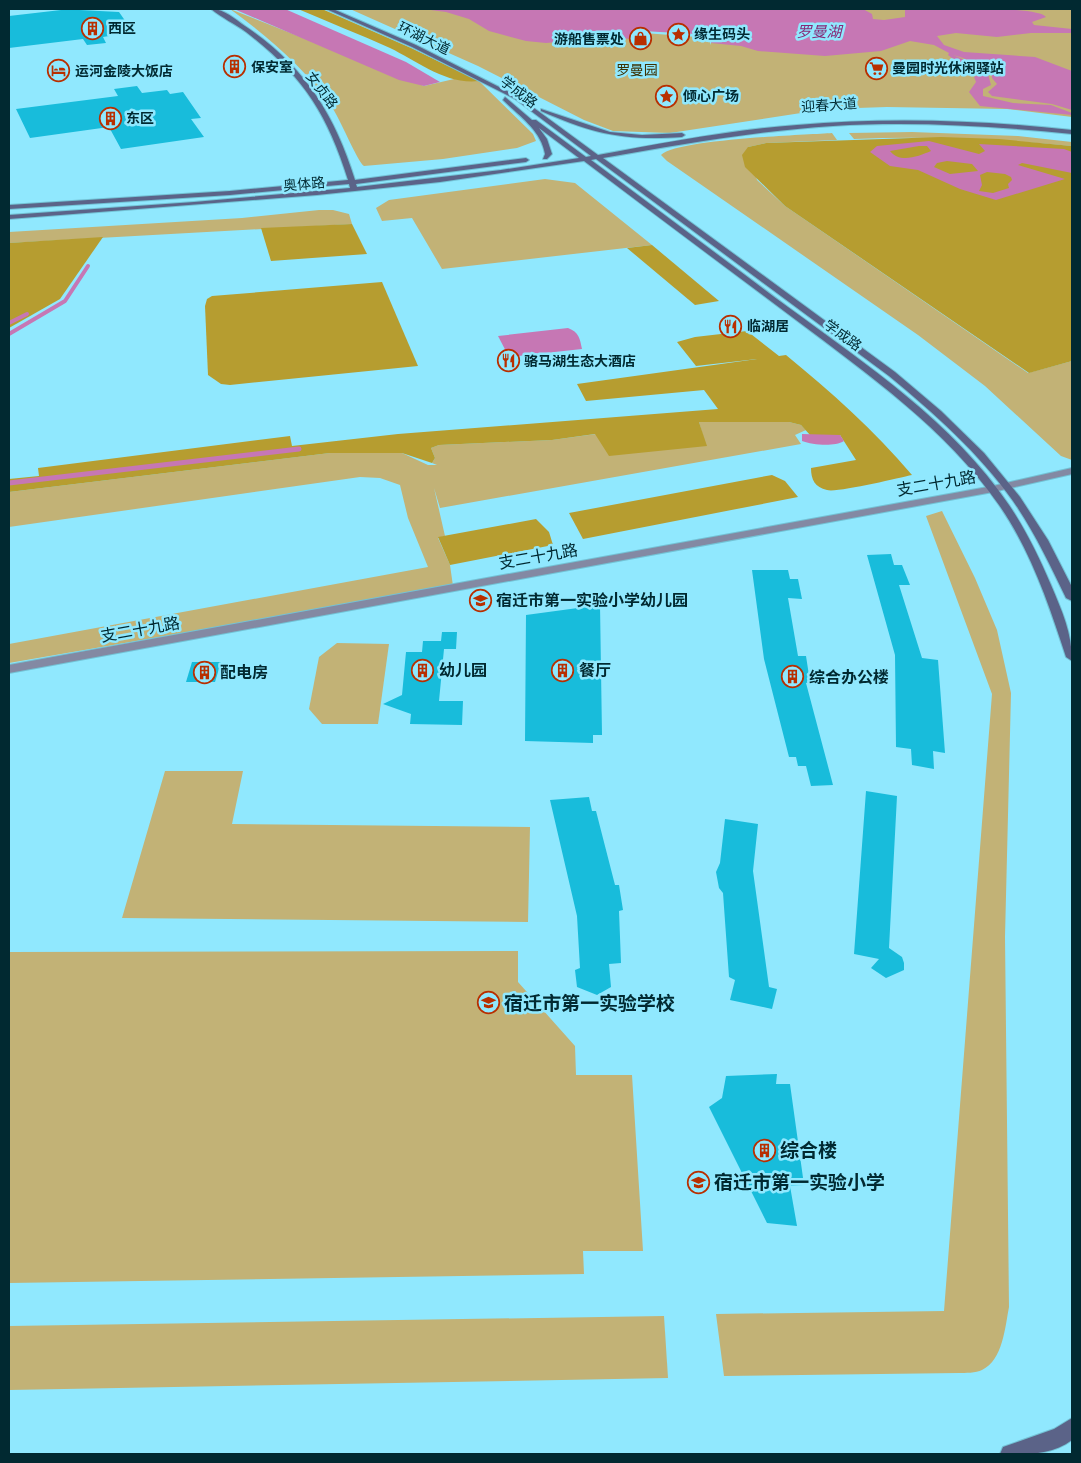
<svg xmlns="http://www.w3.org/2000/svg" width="1081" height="1463" font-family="'Archivo Narrow','Noto Sans SC',sans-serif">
<rect width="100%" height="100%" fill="#90e8fe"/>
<g fill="#c2b276">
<path d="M230 9 424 86 454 79 479 81 533 134 536 141 517 148 443 159 364 166C357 161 340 118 331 106 304 67 268 37 230 9Z"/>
<polygon points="350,9 1072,9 1072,117 1007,109 887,107 827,109 670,133 613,131 584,120 478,66"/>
<path d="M912 132 1018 136 1072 142V146C999 139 927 136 854 139L849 133Z"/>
<path d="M832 133 837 140 766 143 748 147 757 180 785 206 1028 373 1072 361V460L1061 456 985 386 918 335 667 161 661 155C677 139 805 135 832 133Z"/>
<polygon points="545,179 575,183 652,245 442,269 412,218 382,221 376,208 389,200"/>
<polygon points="319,210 333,210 349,214 352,224 9,243 9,232 242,218"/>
<polygon points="699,422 789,422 801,425 806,430 795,435 801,444 440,508 434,488 445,536 438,538 450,565 453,586 9,663 9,644 428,567 408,518 400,485 380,478 360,477 9,527 9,492 330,453 402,453 428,465 437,465 432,463 435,458 431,448 439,445 552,440 596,434 706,446"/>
<path d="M942 511 975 578 997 630 1011 693 1005 937 1009 1307C1005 1327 1003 1360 982 1370 976 1373 965 1373 959 1373L724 1376 716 1314 944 1311 992 694 926 516Z"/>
<polygon points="337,643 389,644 378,724 322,724 309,709 319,657"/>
<polygon points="165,771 243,771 232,824 530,827 528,922 122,918"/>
<polygon points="518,951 518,982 575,1046 576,1075 632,1075 643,1251 583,1251 584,1274 9,1283 9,952"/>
<polygon points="664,1316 668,1378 9,1390 9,1326"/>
</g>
<g fill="#b69d30">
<path d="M298 9H322L411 48 479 81C446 85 417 61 390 48 359 34 328 22 298 9Z"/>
<polygon points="941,137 999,139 1072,146 1072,361 1029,373 785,206 745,167 742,155 748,147 766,143"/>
<polygon points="352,224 367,254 271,261 261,228"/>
<polygon points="103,237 60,299 9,328 9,243"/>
<polygon points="652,245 719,301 695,305 627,248"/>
<polygon points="382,282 418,366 230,385 221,384 208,375 205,306 207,299 212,296"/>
<path d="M747 331 779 356 786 355C831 392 874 430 912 475 898 478 837 493 827 490 815 487 811 480 811 468L856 460 840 435H810L801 425 789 422H699L707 446 609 456 595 434 552 440 439 445 431 448 435 458 432 463 402 453H330L9 492V479L39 476 38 468 290 436 292 446 398 434 718 409 704 390 586 401 577 384 757 359 696 366 677 342 695 337Z"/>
<polygon points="772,475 785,481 798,497 583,539 569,513"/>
<polygon points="536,519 549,532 553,545 450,565 438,537"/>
</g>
<g fill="#c677b4" fill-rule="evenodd">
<polygon points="234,9 285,9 406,62 440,82 424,86 399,80"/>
<path d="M423 9H863L872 14 873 19 884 20 905 17V9C926 9 1038 5 1046 17L1032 22 1034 25 1072 29V33H1031L997 37 956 33 937 36 944 45 964 52 1035 57 1072 71V110L1052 104 992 96 988 92 997 84 992 78 991 71 963 58 953 55 974 64 988 74 991 85 983 89V96L1013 103 1051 105 1072 113V115L980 106 969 92 976 82 974 77 978 75 980 71 952 58 948 55 949 53 934 45 910 41 881 51 825 56 758 51 741 46 711 43 714 36 642 31 638 39 607 38 546 43 526 41 489 31 469 19 446 12Z"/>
<path d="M929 141 979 154 985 151 979 144 1064 149 1072 152V173L1022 163 1018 165 1065 179 996 200 960 189 918 170 890 166 870 152 877 146ZM919 146H927L931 151C919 156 900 164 890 151ZM947 161 972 164 978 171 950 174 934 167 937 163ZM987 172 1005 174 1011 177 1012 180 1008 184 1009 188 993 193 979 191 982 185 980 175Z"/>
<path d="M568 328C579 332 580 339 582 349L509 357 498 336Z"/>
<path d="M802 434 840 435 844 441C834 447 813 445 802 441Z"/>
</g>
<polygon fill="#90e8fe" points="642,31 714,35 710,45 710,38 644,33 640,41 637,41"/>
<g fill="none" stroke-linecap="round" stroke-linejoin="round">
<g stroke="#c677b4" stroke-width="4">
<polyline points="9,323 27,314"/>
<polyline points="9,334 65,301 88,266"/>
</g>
<polyline stroke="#c677b4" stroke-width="5" points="9,483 299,449"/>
</g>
<g fill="#18bcdb">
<polygon points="60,9 119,12 133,32 103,37 106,43 87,45 83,39 9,48 9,16 61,10"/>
<polygon points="137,86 142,93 167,90 170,94 183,92 201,118 191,119 204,137 121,149 109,127 30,138 16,109 118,96 114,89"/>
<polygon points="891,554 894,565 902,565 910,585 899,585 922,658 938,660 945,753 933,751 934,769 912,765 911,749 896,747 895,655 867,555"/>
<polygon points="752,570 788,570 790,579 798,579 802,599 788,598 798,656 806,656 810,682 806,683 833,785 811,786 806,766 798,766 796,757 789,757 764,659"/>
<polygon points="600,605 602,735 593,735 593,743 525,741 526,615"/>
<polygon points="442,632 457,632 456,649 444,649 439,701 463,701 462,725 410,724 411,714 383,704 402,695 406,652 422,652 423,641 441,641"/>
<polygon points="192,662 221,662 215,682 186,682"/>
<polygon points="866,791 897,796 889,948 902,957 904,963 904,970 886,978 871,968 879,959 854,954"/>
<polygon points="589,797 592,811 596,811 615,885 619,885 623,910 619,911 621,963 609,964 611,987 597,995 577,987 575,970 580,968 577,916 550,800"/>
<polygon points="725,819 758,824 753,871 769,987 777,989 772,1009 730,1000 735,980 729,977 723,893 719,888 716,872 720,863"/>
<polygon points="777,1074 776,1084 790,1084 804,1185 790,1186 797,1226 767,1223 709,1107 722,1098 726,1076"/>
</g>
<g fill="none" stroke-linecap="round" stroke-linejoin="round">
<defs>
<polygon id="street" points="1072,468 1072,474 993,492 9,673 9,665 993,486"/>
<g id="secondary">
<path d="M211 9C223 8 235 19 245 26 304 66 334 113 355 180L526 158 529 160 526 162 356 184 357 187 501 170 579 158 539 128 547 139 552 154 547 159H543L545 154C541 130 519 116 503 100L505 97 532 120H536L586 157 591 156 515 99 412 47 326 9H333L416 45 519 97 598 155C664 143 730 130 797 125 888 117 981 120 1072 130V134C993 126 912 121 833 126 755 131 679 145 603 158L895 372 941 411 984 453 1020 497 1048 540 1072 587V601L1066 598C1050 565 1034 531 1013 501 979 453 934 413 889 376L596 159 591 160C657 209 722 258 788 307 867 365 953 422 1009 505 1026 530 1039 557 1051 585 1062 611 1072 633 1072 661L1066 657C1049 605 1031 551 999 505 946 429 869 375 796 320 725 267 654 214 584 161L440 182 317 195 9 219V215L194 202 350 188 349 184 230 195 9 209V205L230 191 348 180C327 113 303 76 246 32 235 24 222 18 211 9Z"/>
<path d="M541 109 610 132 642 135 682 133 685 135 682 137C625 141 593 134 541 111Z"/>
<path d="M1072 1418V1440C1051 1456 1025 1454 1000 1454L1003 1447 1054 1429Z"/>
</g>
</defs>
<use href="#street" stroke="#73c2d5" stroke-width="2"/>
<use href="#secondary" stroke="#73c2d5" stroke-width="2"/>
<use href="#street" fill="#8389a3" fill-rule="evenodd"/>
<use href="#secondary" fill="#5b6388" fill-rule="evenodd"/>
</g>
<defs>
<symbol id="building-ring" viewBox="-11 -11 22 22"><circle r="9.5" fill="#90e8fe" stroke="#b82f00" stroke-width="1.5"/><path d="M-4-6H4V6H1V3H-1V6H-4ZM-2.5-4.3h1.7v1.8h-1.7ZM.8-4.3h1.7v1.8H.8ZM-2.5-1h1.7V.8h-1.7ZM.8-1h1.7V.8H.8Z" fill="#b82f00"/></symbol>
<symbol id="sight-ring" viewBox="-11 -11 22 22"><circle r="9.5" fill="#90e8fe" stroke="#b82f00" stroke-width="1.5"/><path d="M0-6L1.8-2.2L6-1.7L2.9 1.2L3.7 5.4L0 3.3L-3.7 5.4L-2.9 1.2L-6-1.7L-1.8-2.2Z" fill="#b82f00"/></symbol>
<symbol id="shop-ring" viewBox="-11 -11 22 22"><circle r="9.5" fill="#90e8fe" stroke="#b82f00" stroke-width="1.5"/><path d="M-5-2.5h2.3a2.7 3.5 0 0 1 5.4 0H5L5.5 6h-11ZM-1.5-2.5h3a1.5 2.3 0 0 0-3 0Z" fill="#b82f00"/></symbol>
<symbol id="supermarket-ring" viewBox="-11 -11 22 22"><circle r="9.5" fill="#90e8fe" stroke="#b82f00" stroke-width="1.5"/><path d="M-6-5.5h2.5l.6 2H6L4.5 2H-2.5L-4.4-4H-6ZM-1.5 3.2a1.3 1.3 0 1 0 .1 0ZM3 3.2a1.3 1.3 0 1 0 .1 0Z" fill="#b82f00"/></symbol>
<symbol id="hotel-ring" viewBox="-11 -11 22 22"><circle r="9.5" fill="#90e8fe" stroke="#b82f00" stroke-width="1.5"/><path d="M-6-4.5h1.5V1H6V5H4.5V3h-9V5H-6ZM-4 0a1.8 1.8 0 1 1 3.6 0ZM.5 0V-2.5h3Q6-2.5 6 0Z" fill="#b82f00"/></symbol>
<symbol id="restaurant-ring" viewBox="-11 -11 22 22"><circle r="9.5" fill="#90e8fe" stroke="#b82f00" stroke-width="1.5"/><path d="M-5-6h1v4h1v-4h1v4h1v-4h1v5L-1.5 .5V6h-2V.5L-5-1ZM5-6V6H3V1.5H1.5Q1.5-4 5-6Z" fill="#b82f00"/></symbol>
<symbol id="school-ring" viewBox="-11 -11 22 22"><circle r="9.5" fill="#90e8fe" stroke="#b82f00" stroke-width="1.5"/><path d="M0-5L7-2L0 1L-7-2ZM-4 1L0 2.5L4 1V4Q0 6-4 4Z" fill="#b82f00"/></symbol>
</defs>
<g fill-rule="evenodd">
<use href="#building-ring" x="80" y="16" width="25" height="25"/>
<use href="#sight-ring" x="666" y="22" width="25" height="25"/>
<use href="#shop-ring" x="628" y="26" width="25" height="25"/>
<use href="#building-ring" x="222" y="54" width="25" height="25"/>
<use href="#supermarket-ring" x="864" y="56" width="25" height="25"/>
<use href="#hotel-ring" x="46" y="58" width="25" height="25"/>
<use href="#sight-ring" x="654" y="84" width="25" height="25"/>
<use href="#building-ring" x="98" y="106" width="25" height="25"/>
<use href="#restaurant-ring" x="718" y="314" width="25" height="25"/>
<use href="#restaurant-ring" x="496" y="348" width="25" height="25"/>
<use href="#school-ring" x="468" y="588" width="25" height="25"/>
<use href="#building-ring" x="410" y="658" width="25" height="25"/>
<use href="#building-ring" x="550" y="658" width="25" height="25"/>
<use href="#building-ring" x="192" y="660" width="25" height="25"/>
<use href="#building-ring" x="780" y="664" width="25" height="25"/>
<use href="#school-ring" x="476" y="990" width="25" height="25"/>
<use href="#building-ring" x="752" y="1138" width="25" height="25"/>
<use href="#school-ring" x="686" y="1170" width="25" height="25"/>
</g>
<g text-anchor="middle" stroke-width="5" stroke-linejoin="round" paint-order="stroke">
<g font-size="14" font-weight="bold" fill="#012931" stroke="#90e8fe" text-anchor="start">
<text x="108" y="33">西区</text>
<text x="694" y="39">缘生码头</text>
<text x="624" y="44" text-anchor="end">游船售票处</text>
<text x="251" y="72">保安室</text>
<text x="892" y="73">曼园时光休闲驿站</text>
<text x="75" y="76">运河金陵大饭店</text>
<text x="683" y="101">倾心广场</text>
<text x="126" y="123">东区</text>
<text x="747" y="331">临湖居</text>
<text x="524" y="366">骆马湖生态大酒店</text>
</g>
<g font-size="14" fill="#012931" stroke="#90e8fe">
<text transform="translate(424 38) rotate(26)" y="5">环湖大道</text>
<text transform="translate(322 90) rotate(53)" y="5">女贞路</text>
<text transform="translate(519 92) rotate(37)" y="5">学成路</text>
<text transform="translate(829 105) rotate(-4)" y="5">迎春大道</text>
<text transform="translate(304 184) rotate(-5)" y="5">奥体路</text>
<text transform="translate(843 335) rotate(36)" y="5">学成路</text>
</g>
<g font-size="14" fill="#3d3204" stroke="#90e8fe">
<text x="637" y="75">罗曼园</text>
</g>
<g font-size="15" font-style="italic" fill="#872876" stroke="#90e8fe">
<text x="819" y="37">罗曼湖</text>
</g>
<g font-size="16" fill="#012931" stroke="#90e8fe">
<text transform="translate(936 483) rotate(-10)" y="6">支二十九路</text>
<text transform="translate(538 556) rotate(-10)" y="6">支二十九路</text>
<text transform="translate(140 629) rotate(-10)" y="6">支二十九路</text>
</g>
<g font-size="16" font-weight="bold" fill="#012931" stroke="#90e8fe" text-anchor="start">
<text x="496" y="606">宿迁市第一实验小学幼儿园</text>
<text x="439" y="676">幼儿园</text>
<text x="579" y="676">餐厅</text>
<text x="220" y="678">配电房</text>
<text x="809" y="683">综合办公楼</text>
</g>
<g font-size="19" font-weight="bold" fill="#012931" stroke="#90e8fe" text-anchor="start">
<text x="504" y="1010">宿迁市第一实验学校</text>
<text x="780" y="1157">综合楼</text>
<text x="714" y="1189">宿迁市第一实验小学</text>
</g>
</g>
<rect width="1081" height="1463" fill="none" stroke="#012931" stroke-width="20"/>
</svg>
